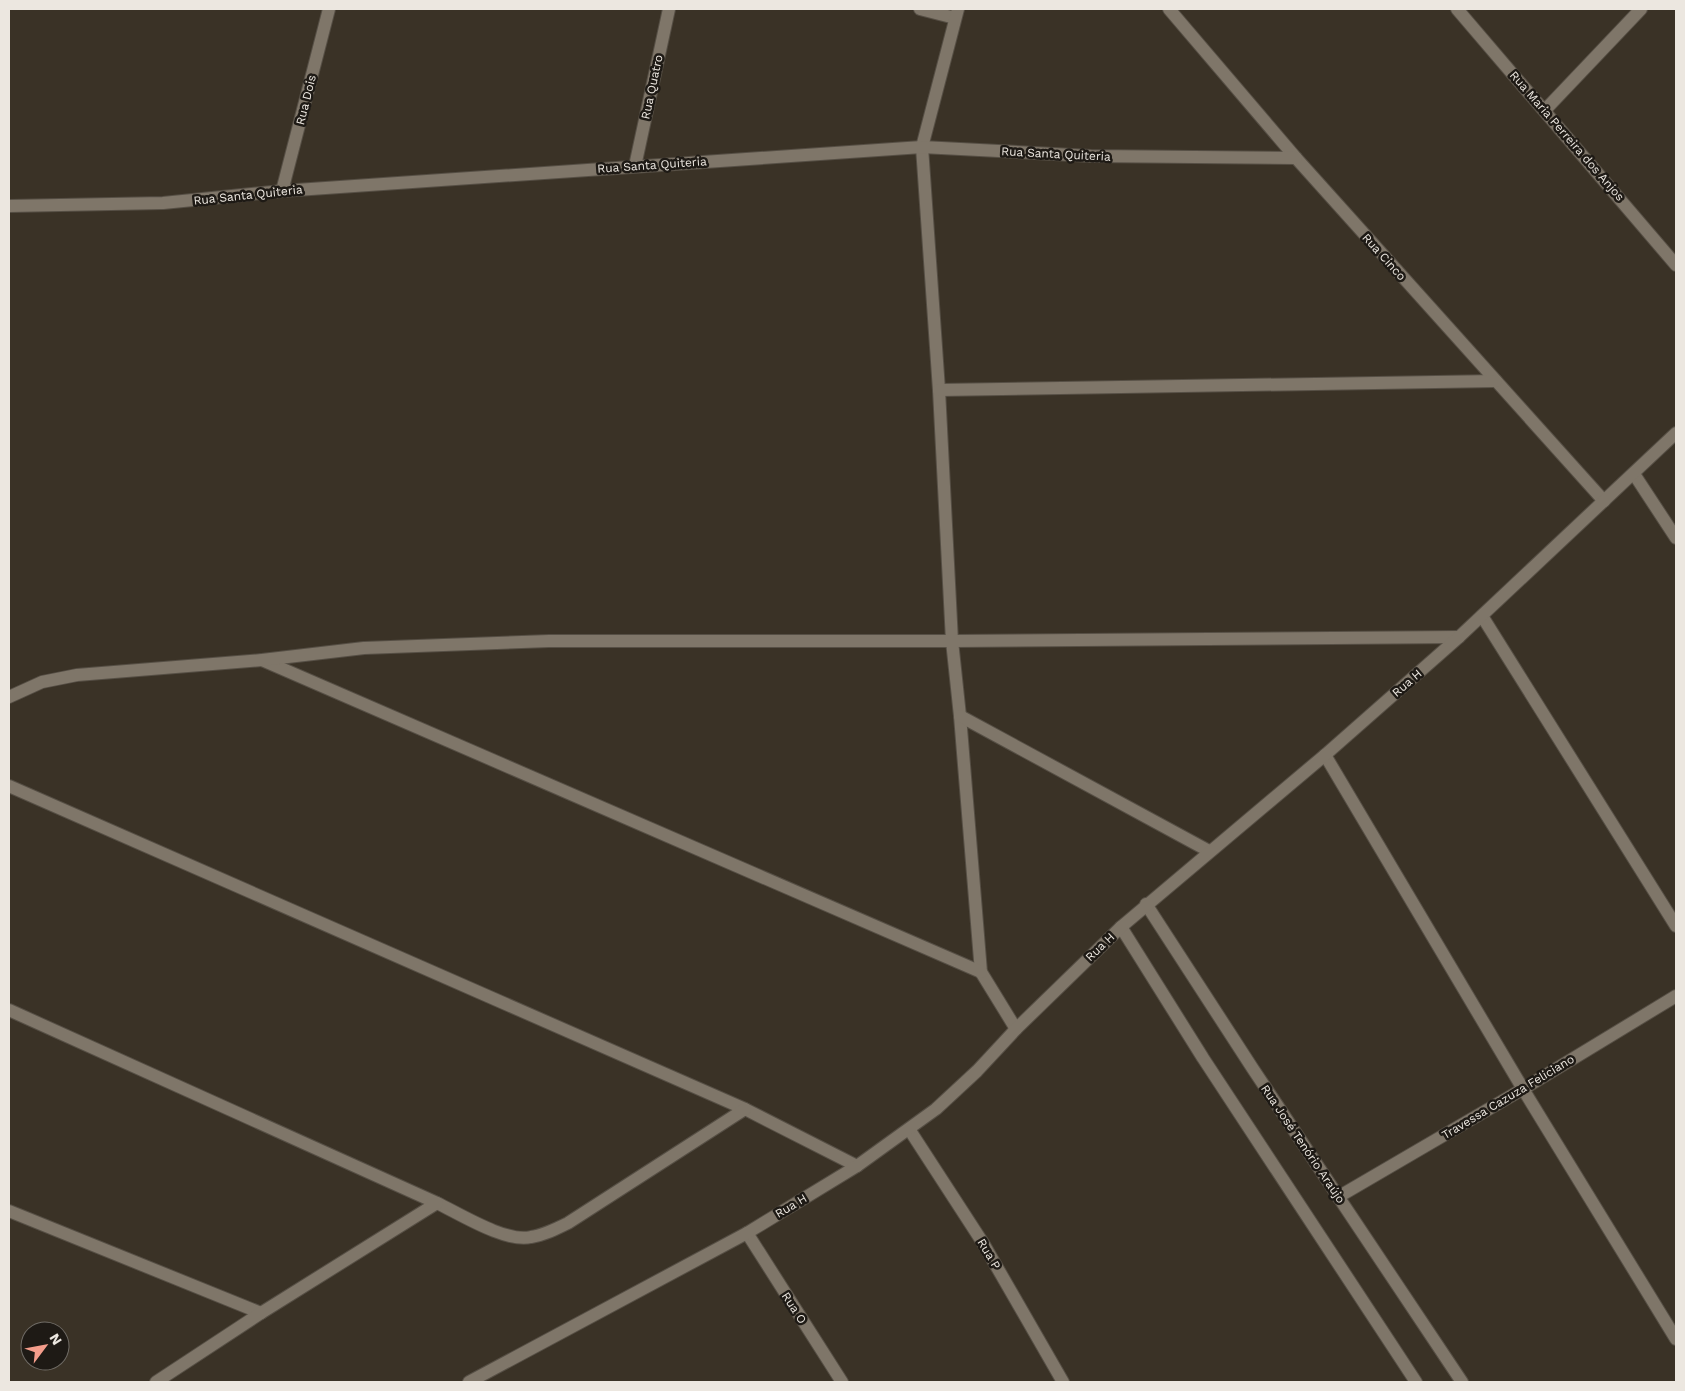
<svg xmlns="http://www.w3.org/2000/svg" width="1685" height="1391" font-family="'Work Sans',sans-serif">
<rect width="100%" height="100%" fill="#3a3226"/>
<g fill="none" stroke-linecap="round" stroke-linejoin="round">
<defs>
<g id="minor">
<polyline points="920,9 955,18"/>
<polyline points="958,9 922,147 939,390 952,641 960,716 981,972 1016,1029"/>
<polyline points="1169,9 1296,158 1604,501"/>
<polyline points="1457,9 1676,265"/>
<polyline points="1545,110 1641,9"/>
<polyline points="635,166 669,9"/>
<polyline points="282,191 329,9"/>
<polyline points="9,206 163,203 282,191 922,147 1091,156 1296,158"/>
<polyline points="939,390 1496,381"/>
<polyline points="1634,474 1676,538"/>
<polyline points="1482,616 1676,926"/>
<polyline points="262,660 981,972"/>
<polyline points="9,697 42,682 77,675 262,660 364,648 549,641 952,641 1459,637"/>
<polyline points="960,716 1209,851"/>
<polyline points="1325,755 1523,1089 1676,1339"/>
<polyline points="9,786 745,1109 857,1166"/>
<polyline points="1146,904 1253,1069 1462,1382"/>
<polyline points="1121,927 1203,1058 1416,1382"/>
<path d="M9 1010 437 1203C460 1214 506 1243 531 1237 544 1235 556 1229 568 1223L745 1109"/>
<polyline points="909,1129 983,1243 1063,1382"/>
<polyline points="1338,1197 1523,1089 1676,996"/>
<polyline points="9,1211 261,1313"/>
<polyline points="747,1233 842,1382"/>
<polyline points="156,1382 261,1313 437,1203"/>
<polyline points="469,1382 747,1233 857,1166 936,1109 977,1071 1016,1029 1121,927 1325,755 1459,637 1676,433"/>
</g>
</defs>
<use href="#minor" stroke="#564f45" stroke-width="14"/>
<use href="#minor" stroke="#7f7669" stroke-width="12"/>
</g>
<g text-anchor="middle" stroke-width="5" stroke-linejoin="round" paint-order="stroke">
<g font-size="12" fill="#ece7e0" stroke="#1e1a15">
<text transform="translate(652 87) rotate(-78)" y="4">Rua Quatro</text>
<text transform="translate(306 100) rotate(-76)" y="4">Rua Dois</text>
<text transform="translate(1567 136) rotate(49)" y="4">Rua Maria Perreira dos Anjos</text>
<text transform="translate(1056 154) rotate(3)" y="4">Rua Santa Quiteria</text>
<text transform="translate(652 165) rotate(-4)" y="4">Rua Santa Quiteria</text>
<text transform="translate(248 195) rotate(-6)" y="4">Rua Santa Quiteria</text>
<text transform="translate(1384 257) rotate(48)" y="4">Rua Cinco</text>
<text transform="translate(1407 683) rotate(-41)" y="4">Rua H</text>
<text transform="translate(1100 947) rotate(-44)" y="4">Rua H</text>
<text transform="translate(1508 1097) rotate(-31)" y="4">Travessa Cazuza Feliciano</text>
<text transform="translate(1303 1144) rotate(56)" y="4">Rua José Tenório Araújo</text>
<text transform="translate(791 1206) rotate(-31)" y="4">Rua H</text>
<text transform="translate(989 1254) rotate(59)" y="4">Rua P</text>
<text transform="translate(794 1308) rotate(57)" y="4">Rua O</text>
</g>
</g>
<rect width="1685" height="1391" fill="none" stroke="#ece7e0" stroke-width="20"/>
<g transform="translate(45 1346) rotate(58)"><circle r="24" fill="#1e1a15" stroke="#706c66"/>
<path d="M0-4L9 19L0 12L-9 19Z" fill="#f49d8b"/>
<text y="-8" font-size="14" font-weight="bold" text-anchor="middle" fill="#ece7e0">N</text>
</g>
</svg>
